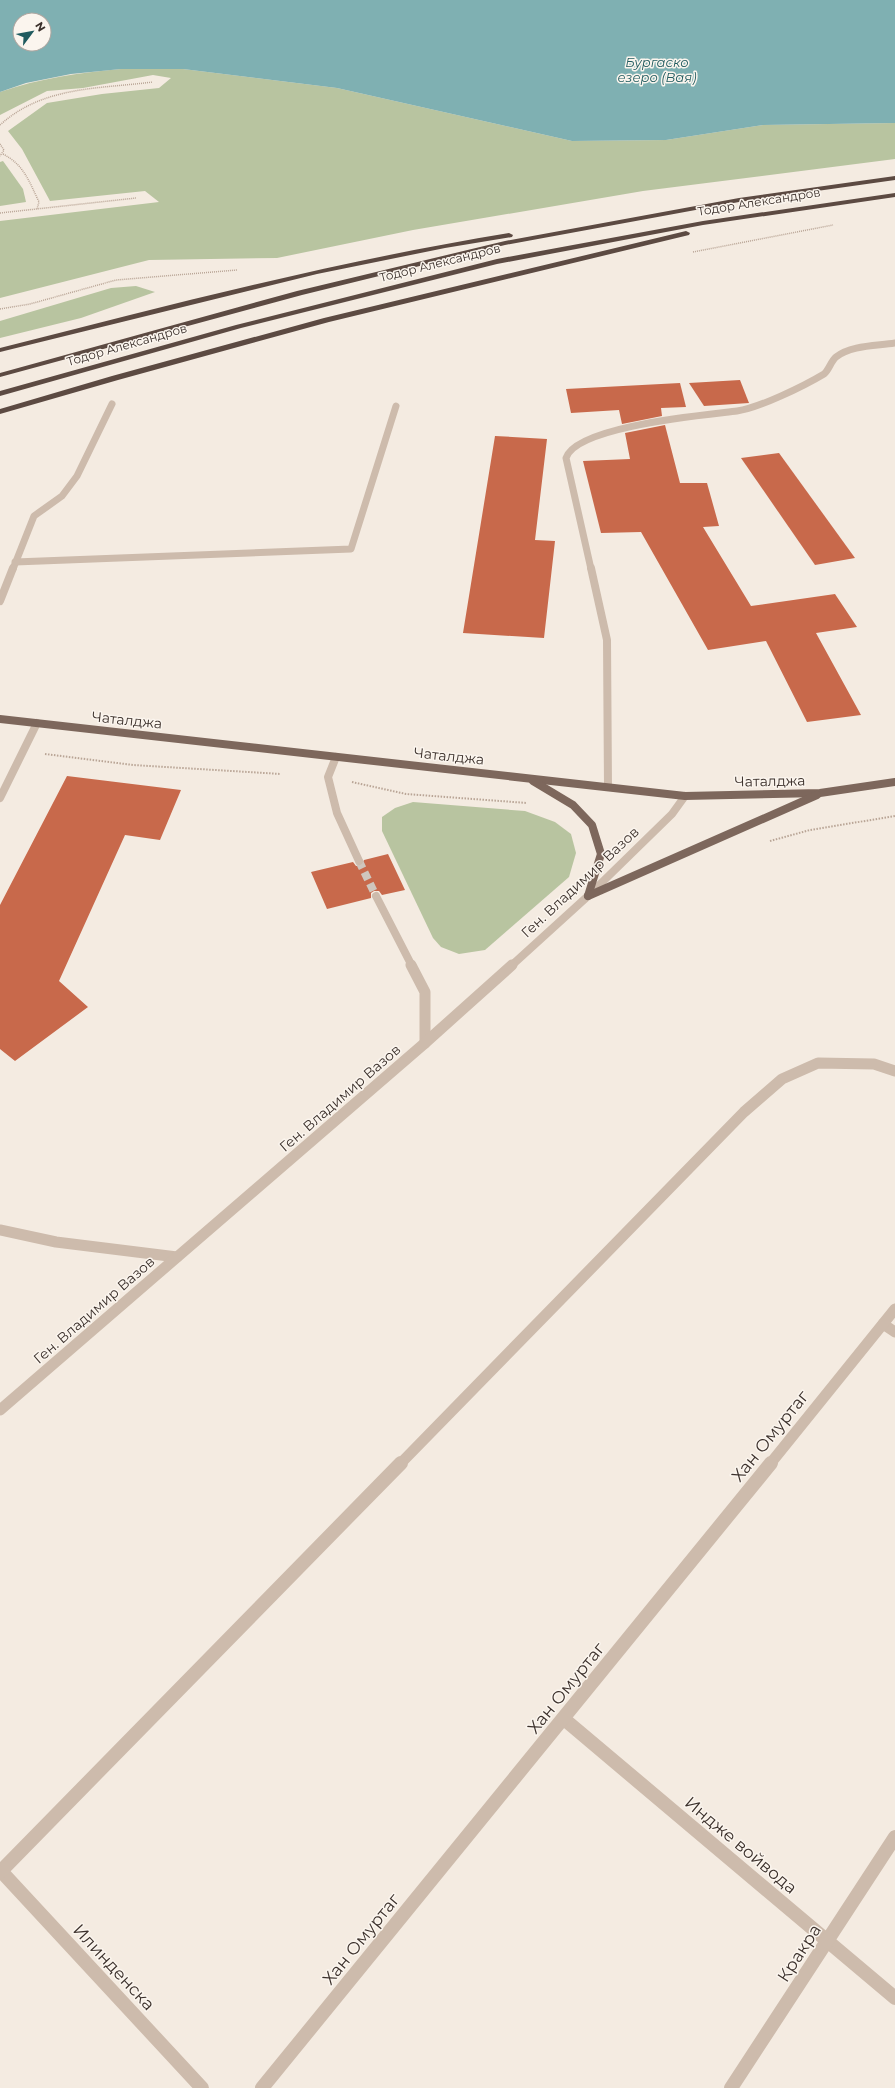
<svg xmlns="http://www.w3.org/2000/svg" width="895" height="2088" font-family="Montserrat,sans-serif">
<rect width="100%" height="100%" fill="#f4ebe1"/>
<g fill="#b8c4a0">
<path d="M121 69H183L337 88 572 141 666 140 763 125 895 123V159L643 191 413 230 277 258 149 260 0 298V221L159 202 145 191 50 201 22 149 8 131 47 103 102 94 159 88 171 78 153 75 83 88 47 91 0 115V92C40 78 79 73 121 69Z"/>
<polygon points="3,161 23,189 26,202 0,206 0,162"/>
<polygon points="136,286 155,292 81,318 0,338 0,321 111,288"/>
<polygon points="413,802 525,811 555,822 571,834 576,853 569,877 485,950 459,954 441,947 433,938 382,831 382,817 395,808"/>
</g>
<path fill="#7fb0b2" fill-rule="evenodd" d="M0 0H895V123L763 125 666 140 572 141 337 88 183 69H121L71 74 26 83 0 92ZM20 20H44V44H20Z"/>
<g fill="#c8694b">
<polygon points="740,380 749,403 704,406 689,383"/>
<polygon points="680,383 686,407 661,408 662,416 622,424 619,410 571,413 566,389"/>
<polygon points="665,425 680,483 707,483 719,526 703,527 751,606 835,594 857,627 816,633 861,715 807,722 766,641 708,650 641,532 601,533 583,461 630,459 625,433"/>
<polygon points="495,436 547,439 535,540 555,541 544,638 463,633"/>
<polygon points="779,453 855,558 815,565 741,458"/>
<polygon points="67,776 181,790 160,840 125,835 59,981 88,1007 15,1061 0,1049 0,905"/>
<polygon points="388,854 405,890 382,895 379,891 374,891 371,893 371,898 327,909 311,872 353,862 356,866 361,866 364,860"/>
</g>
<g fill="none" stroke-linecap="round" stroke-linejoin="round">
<polyline stroke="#cfc6bd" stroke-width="8" stroke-dasharray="8 4.5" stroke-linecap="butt" points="359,861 376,896"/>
<g stroke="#b9a596" stroke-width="1.5" stroke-dasharray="1 1" stroke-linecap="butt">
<path d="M0 125C43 86 98 89 153 82"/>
<polyline points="0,144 4,150 0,156"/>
<path d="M3 154C24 165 29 181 39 202L37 209"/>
<polyline points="0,213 136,198"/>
<polyline points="693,252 833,225"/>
<polyline points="0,309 30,304 116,280 237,270"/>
</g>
<g stroke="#b9a596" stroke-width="2" stroke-dasharray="1.5 1.5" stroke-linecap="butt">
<polyline points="45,754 133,765 281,774"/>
<polyline points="352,782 406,794 527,803"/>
<polyline points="770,841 810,830 895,816"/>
</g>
<g stroke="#cdbbac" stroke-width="7">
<polyline points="15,562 351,549 396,406"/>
<polyline points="13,569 34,516 62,496 77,476 112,404"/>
<path d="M591 569 566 458C576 426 705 415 737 411 759 408 804 386 824 374 829 370 831 361 836 357 851 345 877 346 895 343"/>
</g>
<g stroke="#cdbbac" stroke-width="8">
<polyline points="591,568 607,640 608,787"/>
<polyline points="0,601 13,568"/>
<polyline points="336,757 328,777 337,813 359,861"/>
<polyline points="0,798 37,723"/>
<polyline points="376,896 412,966"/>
<polyline points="511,966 588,896 672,814 685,796"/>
</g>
<g stroke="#cdbbac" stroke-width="11">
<polyline points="411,965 425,992 425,1043"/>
<polyline points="0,1230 56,1242 177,1257"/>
<polyline points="883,1324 895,1332"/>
<polyline points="0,1410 425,1043 512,965"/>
<polyline points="400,1464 744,1112 782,1079 818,1063 874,1064 895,1071"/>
<polyline points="770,1464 895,1309"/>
</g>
<g stroke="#cdbbac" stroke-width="14">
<polyline points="564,1719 895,1998"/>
<polyline points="0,1870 202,2088"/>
<polyline points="1,1871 401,1463"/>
<polyline points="262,2088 771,1463"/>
<polyline points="731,2088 895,1837"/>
</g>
<g stroke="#7d675c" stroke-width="8">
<polyline points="0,719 685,796 820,793 895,782"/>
<polyline points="533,781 573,805 592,825 601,854 588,896"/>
<polyline points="588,896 817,795"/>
</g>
<g fill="#5c4a42" fill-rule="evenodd">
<polygon points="895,176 895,180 739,202 505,245 302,295 0,377 0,373 297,291 505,241 739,198"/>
<polygon points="895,193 895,197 703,225 497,264 241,328 0,396 0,391 236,325 497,259 703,221"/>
<polygon points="686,231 690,233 689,235 329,322 118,380 0,414 0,409 112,376 324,318"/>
<path d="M509 233 513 235 512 237 445 248 317 274 0 352V348C169 305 337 261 509 233Z"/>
</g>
</g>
<g text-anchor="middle" stroke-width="3" stroke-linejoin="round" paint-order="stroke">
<g font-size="12" fill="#3b302b" stroke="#fbf5ee">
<text transform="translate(759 202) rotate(-9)" y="4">Тодор Александров</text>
<text transform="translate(440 263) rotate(-14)" y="4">Тодор Александров</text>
<text transform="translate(127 345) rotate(-16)" y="4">Тодор Александров</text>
</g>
<g font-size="13" font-style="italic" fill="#1f5a5e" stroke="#fbf5ee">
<text x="657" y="67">Бургаско<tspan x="657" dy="15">езеро (Вая)</tspan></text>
</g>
<g font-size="14" fill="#3b302b" stroke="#fbf5ee">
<text transform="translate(127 720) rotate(6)" y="5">Чаталджа</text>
<text transform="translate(449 756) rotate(6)" y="5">Чаталджа</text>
<text transform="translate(770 781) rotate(-1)" y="5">Чаталджа</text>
<text transform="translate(580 882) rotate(-43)" y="5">Ген. Владимир Вазов</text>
<text transform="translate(340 1098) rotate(-41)" y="5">Ген. Владимир Вазов</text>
<text transform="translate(94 1310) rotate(-41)" y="5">Ген. Владимир Вазов</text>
</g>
<g font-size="17" fill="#3b302b" stroke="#fbf5ee">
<text transform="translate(770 1436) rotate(-51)" y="6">Хан Омуртаг</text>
<text transform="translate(566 1688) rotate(-51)" y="6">Хан Омуртаг</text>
<text transform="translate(741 1845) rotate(40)" y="6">Индже войвода</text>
<text transform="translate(361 1939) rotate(-51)" y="6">Хан Омуртаг</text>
<text transform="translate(799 1953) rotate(-57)" y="6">Кракра</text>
<text transform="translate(114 1967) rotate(47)" y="6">Илинденска</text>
</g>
</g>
<g transform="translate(32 32) rotate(58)"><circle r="19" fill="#fbf5ee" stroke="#aea6a0"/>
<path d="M0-3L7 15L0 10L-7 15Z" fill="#1f5a5e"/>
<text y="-6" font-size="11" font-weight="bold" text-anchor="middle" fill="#3b302b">N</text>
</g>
</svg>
